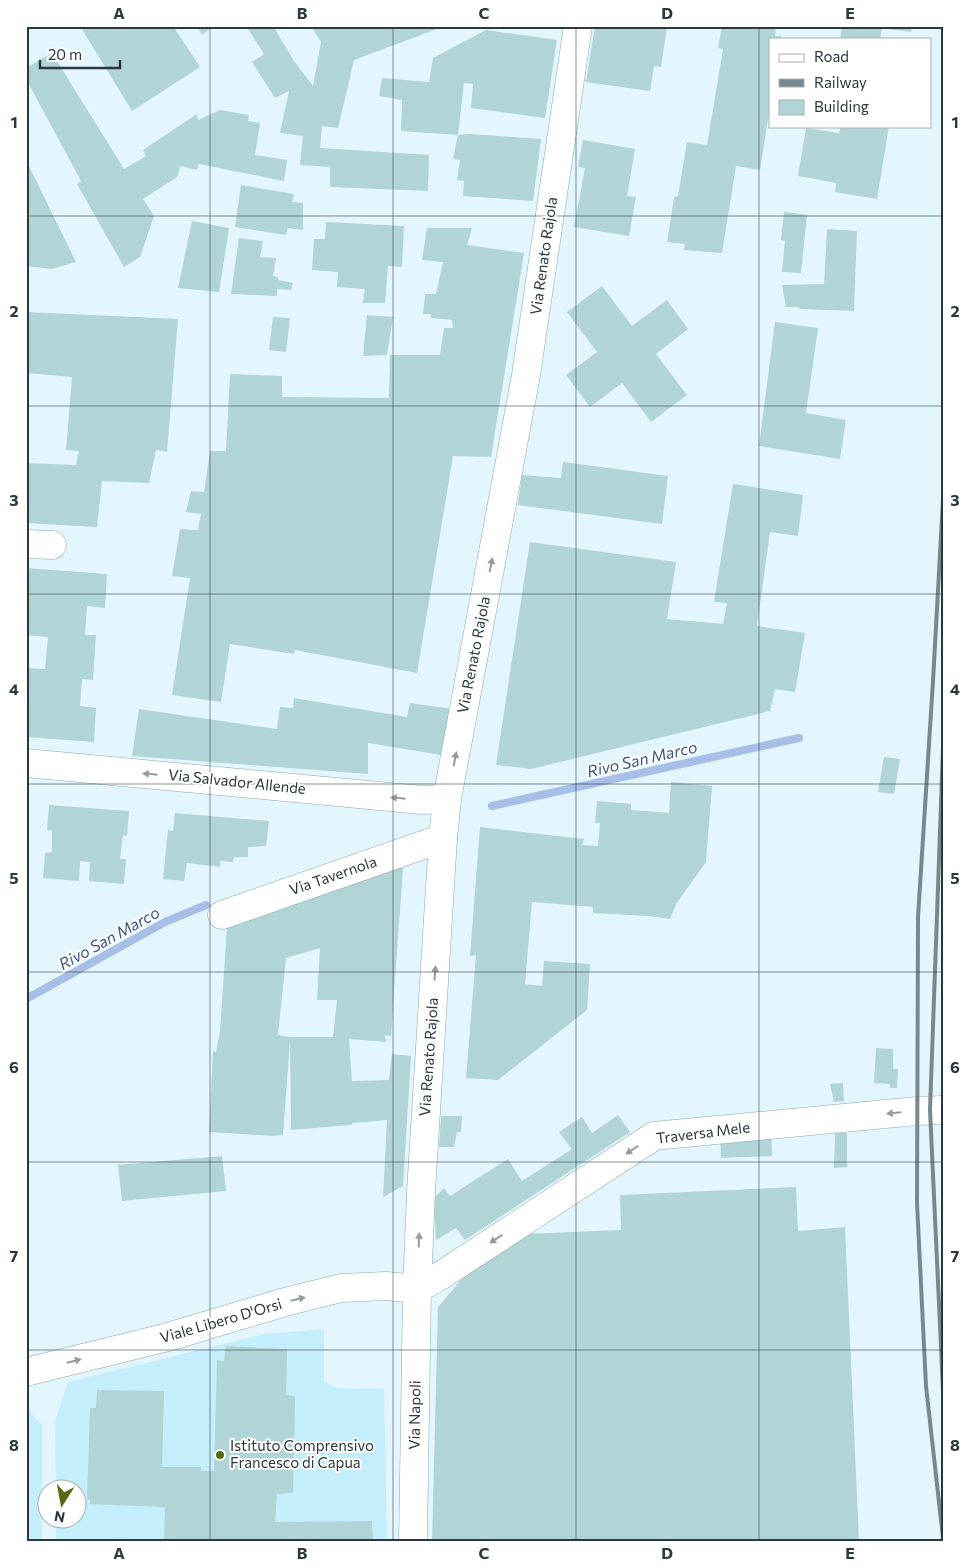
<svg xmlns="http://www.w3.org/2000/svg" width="969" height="1567" font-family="Commissioner,sans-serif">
<rect width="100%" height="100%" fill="#e3f6fd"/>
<g fill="#c4eefc">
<polygon points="324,1329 324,1381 336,1388 384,1389 387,1541 56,1541 56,1520 78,1520 78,1490 56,1489 55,1421 68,1382 264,1334"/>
<polygon points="26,1406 42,1425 42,1541 26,1541"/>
</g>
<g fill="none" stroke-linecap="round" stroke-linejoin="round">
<g stroke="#a7bfe6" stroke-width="8">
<polyline points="492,806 799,738"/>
<polyline points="26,999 165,922 206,905"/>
</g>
</g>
<g fill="#b1d4d6" fill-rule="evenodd">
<polygon points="80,26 173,26 200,67 132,111"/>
<polygon points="197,26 214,26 202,35"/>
<polygon points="246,26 273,26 294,61 313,86 321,42 311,26 445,26 354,60 338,128 322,126 320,148 429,155 428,191 330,187 330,167 300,165 303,136 280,133 289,91 275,98 252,62 264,54"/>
<polygon points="595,26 667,26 661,67 654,66 650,91 586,82"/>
<polygon points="722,26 776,26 775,36 781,36 781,39 770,39 770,106 760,170 736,166 722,253 684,250 685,244 667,242 674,197 678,196 687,142 707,145 723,49 718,48"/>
<polygon points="842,26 912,26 911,32 882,28 880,39 840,39"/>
<polygon points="486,30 557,40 545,118 471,108 473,84 464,83 458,135 401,131 402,100 379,96 382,78 429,82 433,58"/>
<polygon points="52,53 124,169 146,156 143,150 197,114 198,120 220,110 249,115 248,121 260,123 255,155 287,160 284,181 199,164 197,170 180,166 177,177 143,199 154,216 140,257 124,267 77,184 81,181 26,79 26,68"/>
<polygon points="841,126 889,126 877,199 835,192 836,183 798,176 806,128 839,133"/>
<polygon points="470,134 541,139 533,201 463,196 464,181 457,180 460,160 453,159 458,135"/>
<polygon points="583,140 635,149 627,196 636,197 629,236 574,227 585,168 578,167"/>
<polygon points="26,160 76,262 52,269 26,266"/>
<polygon points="241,185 294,194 292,202 303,203 303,230 288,228 286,235 235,227"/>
<polygon points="784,212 807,215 801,273 782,272 785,241 781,240"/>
<polygon points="192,221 229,228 219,292 178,288"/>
<polygon points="326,222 404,226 402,267 388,266 385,303 363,303 365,289 337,287 338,272 312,270 314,239 325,239"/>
<polygon points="427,228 472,228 467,245 524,253 491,457 453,456 417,673 295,650 294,654 230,644 221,702 172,695 190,578 172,576 180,529 198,530 201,514 186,512 191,491 204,492 210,451 226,451 230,374 282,376 282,397 389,398 390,355 440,355 444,328 453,328 452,320 431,318 431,314 423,314 425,294 436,294 443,262 422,260"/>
<polygon points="827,229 857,231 854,311 799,309 799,307 786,307 782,285 824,284"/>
<polygon points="239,238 263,241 260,257 276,258 273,276 278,277 278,280 293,283 291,290 277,289 277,296 231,294"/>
<polygon points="602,286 632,326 667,300 688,329 656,354 687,395 651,422 622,383 590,407 566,375 597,352 567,312"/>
<polygon points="26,312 178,319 167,452 156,450 149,483 102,481 97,527 26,523 26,463 76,465 79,451 66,450 72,377 26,373"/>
<polygon points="367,315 393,317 387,355 363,356"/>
<polygon points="273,317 290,318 286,352 269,350"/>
<polygon points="775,322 818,328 806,413 846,420 840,459 759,446"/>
<polygon points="563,462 668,476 662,524 518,505 522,475 561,478"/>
<polygon points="733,484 803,495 798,536 770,532 757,626 805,633 795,692 775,689 770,711 531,769 496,765 530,542 676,562 667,619 723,624 727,603 714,602"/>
<polygon points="26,568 107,574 105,608 87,606 85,635 96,635 93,680 82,679 80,706 96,708 94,742 26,737 26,668 45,669 48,637 26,635"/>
<polygon points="294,698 407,717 410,703 452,709 441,755 368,743 368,774 132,756 139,709 277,729 280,707 293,708"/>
<polygon points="884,757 900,759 894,794 878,792"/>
<polygon points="671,782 712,786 706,862 676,904 670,919 649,916 593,913 593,907 532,902 525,984 542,986 544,961 590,964 587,1010 498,1080 466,1078 476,955 470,956 480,827 584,839 582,845 598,846 600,823 595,823 597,801 631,804 631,810 669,813"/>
<polygon points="49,805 129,811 127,836 123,835 120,859 126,859 124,884 89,881 90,862 80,861 79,881 43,878 45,853 52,852 52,830 47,830"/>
<polygon points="175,813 269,821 266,846 248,847 248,857 234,857 233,862 220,861 220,867 187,863 184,881 163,879 168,830 173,831"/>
<path d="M375 868H403L391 1036 385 1035 386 1042 349 1039 352 1081 389 1080 392 1054 411 1056 403 1186 383 1197 387 1120 353 1123 351 1125 291 1130 290 1041 283 1135 273 1136 209 1132 213 1051 216 1052 220 1032 227 927ZM320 948 317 1000H337L333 1037H289L278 1035 286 958Z"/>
<polygon points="876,1048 893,1049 893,1069 898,1069 897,1088 890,1088 890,1084 874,1083"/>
<polygon points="843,1083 844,1101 834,1102 830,1084"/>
<polygon points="618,1115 630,1132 465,1240 456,1228 436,1240 434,1198 444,1188 450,1196 508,1159 522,1181 572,1149 559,1132 582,1117 592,1133"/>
<polygon points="441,1116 462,1116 461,1132 457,1132 454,1147 439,1147"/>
<polygon points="835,1133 847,1133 847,1167 834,1168"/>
<polygon points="771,1134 772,1156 721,1158 720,1136"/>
<polygon points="222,1156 226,1191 122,1201 118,1165"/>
<polygon points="796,1187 798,1231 845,1227 859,1541 432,1541 438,1307 467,1273 523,1234 621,1230 620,1195"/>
<polygon points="226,1346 287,1349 286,1395 295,1396 293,1493 277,1494 275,1522 372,1521 373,1541 164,1541 165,1507 90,1504 90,1500 87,1499 90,1408 96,1408 97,1390 164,1391 162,1467 201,1467 201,1471 214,1471 217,1360 224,1361"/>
</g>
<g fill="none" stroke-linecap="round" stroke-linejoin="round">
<defs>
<g id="minor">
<polyline points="26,544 52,545"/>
<polyline points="26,763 422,800 447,799"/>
<polyline points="222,915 443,838"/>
<polyline points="417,1289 440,1276 654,1136 917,1111 943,1110"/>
<polyline points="26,1372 168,1337 285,1302 341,1288 386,1286 417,1289"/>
<polyline points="413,1541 417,1289 421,1192 443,838 447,799 526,375 578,26"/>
</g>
</defs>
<use href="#minor" stroke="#89a8b3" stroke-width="29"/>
<use href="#minor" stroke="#fff" stroke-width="28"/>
<g stroke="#79888e" stroke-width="4">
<polyline points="943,500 933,681 918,917 917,1203 926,1386 943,1538"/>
<polyline points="943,748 930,1110 943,1390"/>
</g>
</g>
<defs><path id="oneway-solid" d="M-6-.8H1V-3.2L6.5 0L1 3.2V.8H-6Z" transform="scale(1.25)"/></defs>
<g fill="#959c9e">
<use href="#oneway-solid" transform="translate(491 565) rotate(-79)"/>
<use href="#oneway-solid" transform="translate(455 759) rotate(-79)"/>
<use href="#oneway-solid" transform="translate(150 774) rotate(-174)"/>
<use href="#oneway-solid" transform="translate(398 798) rotate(-174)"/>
<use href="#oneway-solid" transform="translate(435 973) rotate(-86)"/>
<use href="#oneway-solid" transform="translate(894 1113) rotate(175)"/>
<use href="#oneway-solid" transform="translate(632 1150) rotate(147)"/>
<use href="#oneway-solid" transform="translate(496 1239) rotate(147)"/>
<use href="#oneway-solid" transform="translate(419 1240) rotate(-88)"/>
<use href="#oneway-solid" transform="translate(298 1299) rotate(-13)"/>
<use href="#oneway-solid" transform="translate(74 1361) rotate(-14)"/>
</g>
<path fill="none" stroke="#2b383c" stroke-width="1" stroke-opacity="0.55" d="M210 26V1541M393 26V1541M576 26V1541M759 26V1541M26 216H943M26 406H943M26 594H943M26 784H943M26 972H943M26 1162H943M26 1350H943"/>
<circle fill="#586914" stroke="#fff" stroke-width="2" cx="220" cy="1455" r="5"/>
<g text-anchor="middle" stroke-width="4" stroke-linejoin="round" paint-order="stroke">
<g font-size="15" fill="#2b383c" stroke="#fff">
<text transform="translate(544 256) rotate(-82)" y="5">Via Renato Rajola</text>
<text transform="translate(474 655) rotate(-79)" y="5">Via Renato Rajola</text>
<text transform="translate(237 782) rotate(6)" y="5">Via Salvador Allende</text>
<text transform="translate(333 876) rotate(-19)" y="5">Via Tavernola</text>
<text transform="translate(429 1057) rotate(-86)" y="5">Via Renato Rajola</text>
<text transform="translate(703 1133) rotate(-7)" y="5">Traversa Mele</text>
<text transform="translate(221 1321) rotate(-16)" y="5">Viale Libero D'Orsi</text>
<text transform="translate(415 1415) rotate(-89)" y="5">Via Napoli</text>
</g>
<g font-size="15" fill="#2b383c" stroke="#fff" text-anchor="start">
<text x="230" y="1451">Istituto Comprensivo<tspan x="230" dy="17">Francesco di Capua</tspan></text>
</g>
<g font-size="16" font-style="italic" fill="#385689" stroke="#fff">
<text transform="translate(642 759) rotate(-13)" y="6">Rivo San Marco</text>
<text transform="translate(109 938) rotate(-29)" y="6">Rivo San Marco</text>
</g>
</g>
<rect width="969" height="1567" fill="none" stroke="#ffffff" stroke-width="55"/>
<rect x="769" y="38" width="162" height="90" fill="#ffffff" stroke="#aaafb1"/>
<rect x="779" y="54" width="25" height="8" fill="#ffffff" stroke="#aaafb1"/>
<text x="814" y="62" font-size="15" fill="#2b383c">Road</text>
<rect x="779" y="79" width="25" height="8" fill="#79888e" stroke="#aaafb1"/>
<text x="814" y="88" font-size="15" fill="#2b383c">Railway</text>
<rect x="779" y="100" width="25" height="15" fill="#b1d4d6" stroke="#aaafb1"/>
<text x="814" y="112" font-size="15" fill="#2b383c">Building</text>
<g transform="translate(62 1504) rotate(191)"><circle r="24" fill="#ffffff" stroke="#aaafb1"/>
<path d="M0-4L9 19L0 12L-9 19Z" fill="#586914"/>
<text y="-8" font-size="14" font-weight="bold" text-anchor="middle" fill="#2b383c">N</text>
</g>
<path d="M40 60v8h80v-8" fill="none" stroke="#2b383c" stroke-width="2.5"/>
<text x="48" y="60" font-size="15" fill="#2b383c" stroke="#ffffff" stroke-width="4" paint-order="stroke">20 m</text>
<rect x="28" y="28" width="914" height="1512" fill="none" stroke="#2b383c" stroke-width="2"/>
<g font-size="16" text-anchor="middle" font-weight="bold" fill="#2b383c">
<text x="119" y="19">A</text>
<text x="302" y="19">B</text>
<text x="484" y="19">C</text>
<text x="667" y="19">D</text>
<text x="850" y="19">E</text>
<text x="14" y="128">1</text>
<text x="955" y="128">1</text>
<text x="14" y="317">2</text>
<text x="955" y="317">2</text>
<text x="14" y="506">3</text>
<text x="955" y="506">3</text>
<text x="14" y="695">4</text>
<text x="955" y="695">4</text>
<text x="14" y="884">5</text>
<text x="955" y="884">5</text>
<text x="14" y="1073">6</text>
<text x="955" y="1073">6</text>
<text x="14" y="1262">7</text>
<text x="955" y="1262">7</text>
<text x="14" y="1451">8</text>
<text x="955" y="1451">8</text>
<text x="119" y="1559">A</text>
<text x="302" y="1559">B</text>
<text x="484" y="1559">C</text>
<text x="667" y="1559">D</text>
<text x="850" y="1559">E</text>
</g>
</svg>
